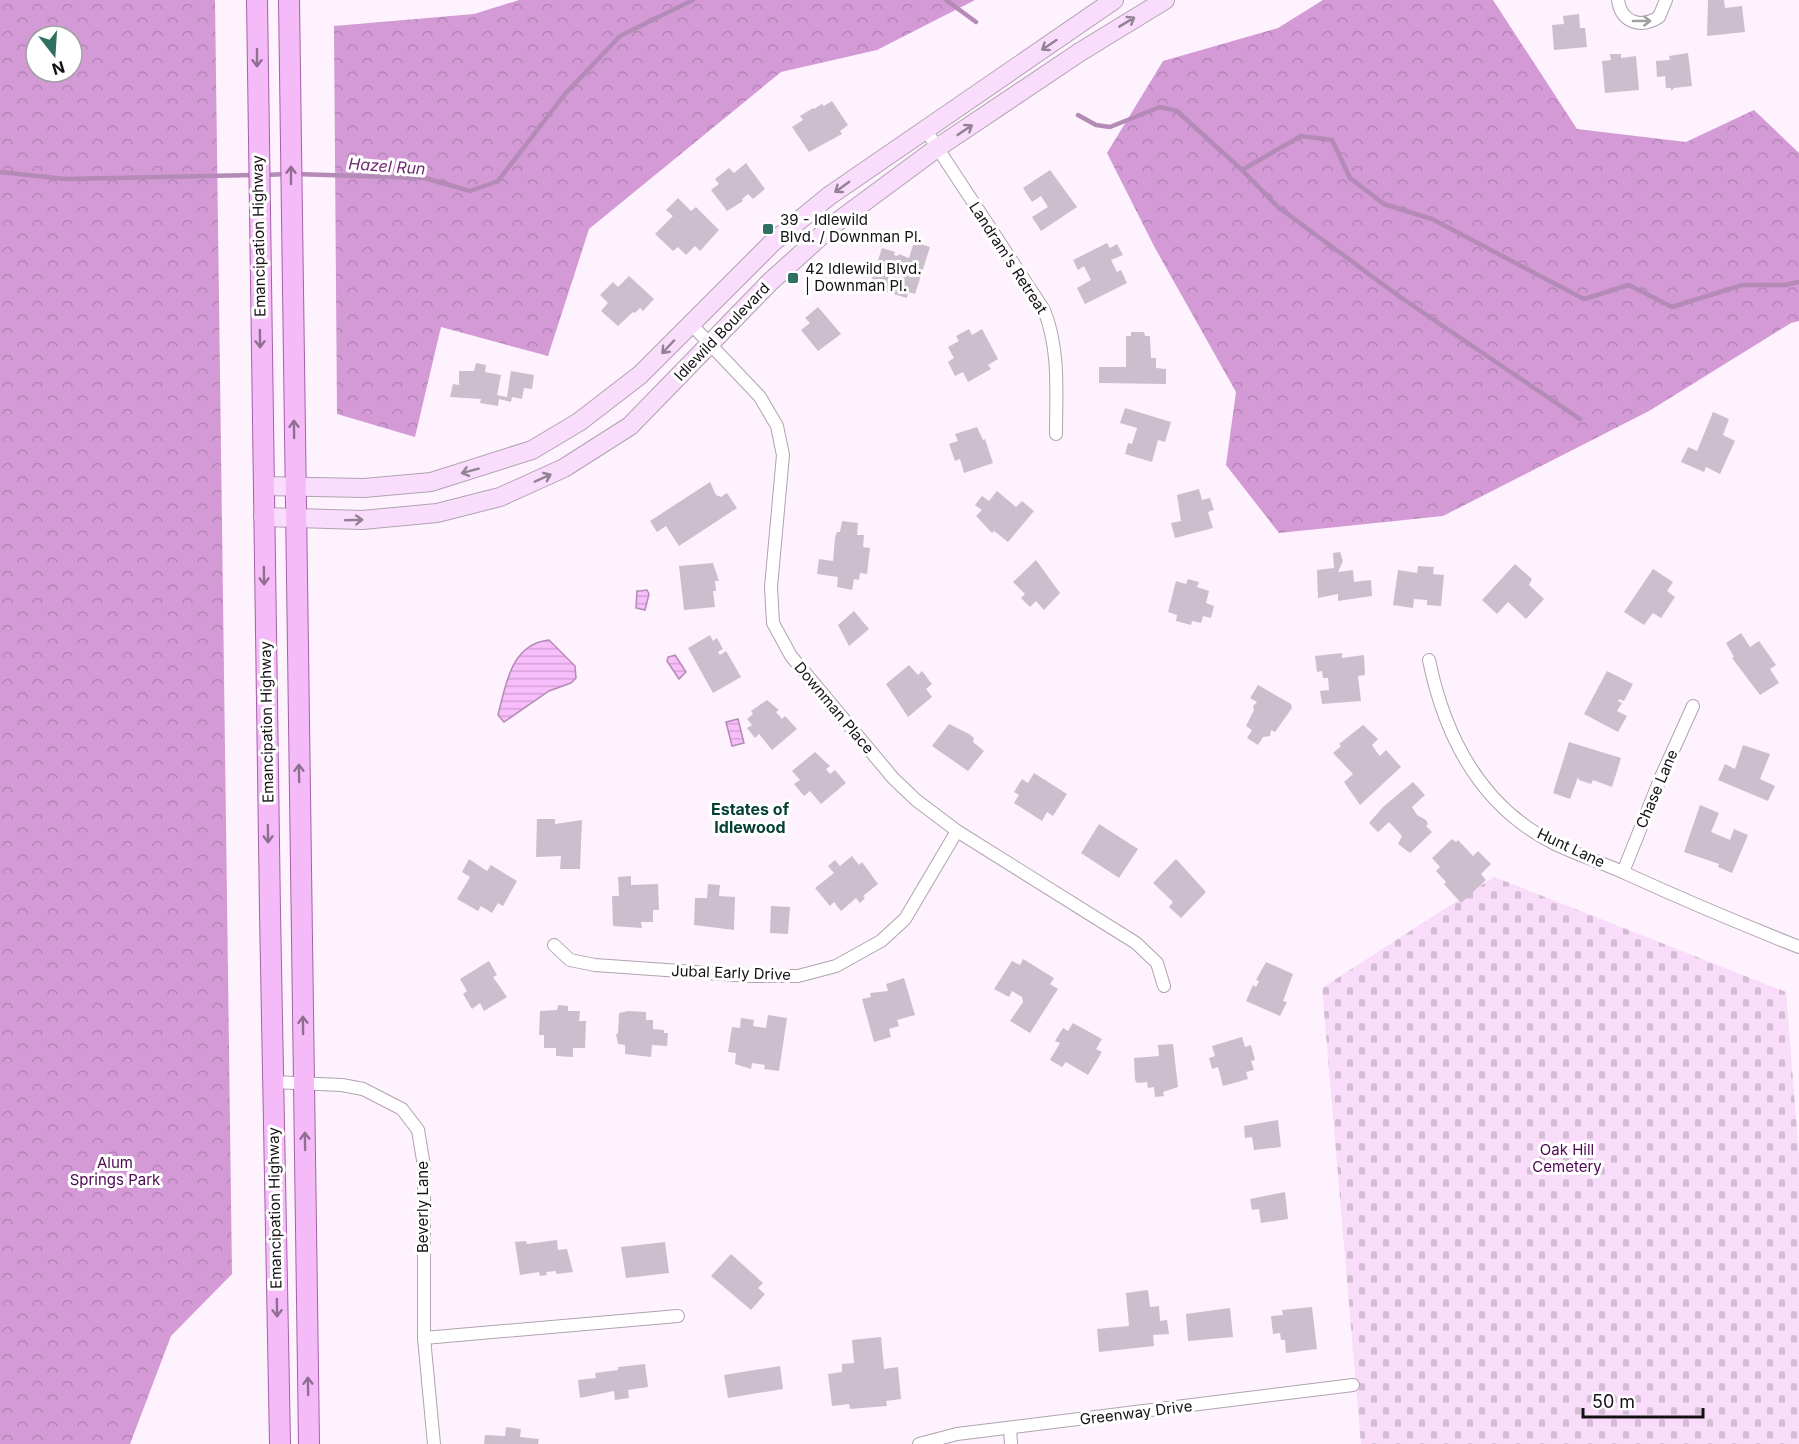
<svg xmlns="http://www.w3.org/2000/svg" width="1799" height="1444" font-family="Inter,sans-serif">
<defs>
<pattern id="forest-crowns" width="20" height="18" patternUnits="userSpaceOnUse" patternTransform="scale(1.5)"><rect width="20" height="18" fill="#d39ad6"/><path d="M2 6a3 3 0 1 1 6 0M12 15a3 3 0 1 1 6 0" fill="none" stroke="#b484b7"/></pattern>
<pattern id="cemetery-stones" width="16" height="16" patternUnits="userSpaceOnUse" patternTransform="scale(1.5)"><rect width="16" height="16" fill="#f8dcf9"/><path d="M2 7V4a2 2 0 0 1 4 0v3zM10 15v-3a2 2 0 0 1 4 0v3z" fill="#d4bcd5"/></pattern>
<pattern id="water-rules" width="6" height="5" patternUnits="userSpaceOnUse" patternTransform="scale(1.5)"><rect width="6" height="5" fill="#f8befb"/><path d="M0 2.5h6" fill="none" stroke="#d4a2d6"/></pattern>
</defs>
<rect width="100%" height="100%" fill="#fdf2fd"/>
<g fill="url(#forest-crowns)" fill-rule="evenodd">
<path d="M0 0H215L232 1274 171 1336 130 1444H0ZM36 36H72V72H36Z"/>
<polygon points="519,0 975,0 877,50 781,72 589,229 548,356 441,327 415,437 337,414 334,26 474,14"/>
<polygon points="1323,0 1493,0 1577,129 1686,142 1754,110 1799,153 1799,321 1791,323 1649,411 1443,516 1279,533 1226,465 1236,392 1155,248 1107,153 1163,61 1278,28"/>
</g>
<polygon fill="url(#cemetery-stones)" points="1494,877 1786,992 1799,1156 1799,1444 1361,1444 1322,988"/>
<g fill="url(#water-rules)" stroke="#b48ab6" stroke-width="1.5">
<polygon points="640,591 647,590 649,594 645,610 636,608 637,591"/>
<path d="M549 640 575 666 576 678 571 683 549 691 504 722 498 715C506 684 511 644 549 640Z"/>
<polygon points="675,655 686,672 679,679 667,661 668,657"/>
<polygon points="738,719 744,743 732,746 726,722"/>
</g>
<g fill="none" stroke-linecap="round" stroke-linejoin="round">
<g stroke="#b48ab6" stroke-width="4.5">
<polyline points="946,0 976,22"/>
<polyline points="1078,115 1096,125 1110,127 1160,107 1177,111 1242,170 1301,136 1332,140 1350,178 1384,204 1432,219 1584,299 1629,285 1672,307 1742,285 1785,285 1799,282"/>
<polyline points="1242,170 1278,207 1400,297 1580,419"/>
<polyline points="0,172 65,179 254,175"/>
<polyline points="295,174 425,178 470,191 498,181 565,94 620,36 693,0"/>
<polyline points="265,175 287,174"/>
</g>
</g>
<g fill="#ccbfcd">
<polygon points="1708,0 1724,0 1725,8 1742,6 1745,32 1707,36"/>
<polygon points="1579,14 1580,28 1585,28 1587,47 1554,50 1552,25 1564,24 1563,16"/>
<polygon points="1688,53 1692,86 1674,88 1671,91 1671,88 1666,88 1665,76 1657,77 1656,61 1670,60 1669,56"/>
<polygon points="1610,54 1621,54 1621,58 1636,56 1639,90 1605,93 1602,61 1611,60"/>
<polygon points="832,101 848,125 840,131 842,134 809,152 792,127 803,120 800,116 813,108 814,109 822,104 824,106"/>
<polygon points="746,163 765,189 753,199 748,194 742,199 743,201 727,211 711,190 719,184 715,179 729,168 734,173"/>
<polygon points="1050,170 1077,207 1041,231 1032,217 1048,207 1041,196 1032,202 1023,188"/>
<polygon points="678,198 691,211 696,207 719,230 700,251 695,246 686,255 678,247 673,251 655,234 673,216 666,210"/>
<polygon points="914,242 930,247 915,294 908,292 907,298 880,290 882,283 872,279 882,248 895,252 894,255 898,256 899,254 909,258"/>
<polygon points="1107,243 1110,248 1117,244 1123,255 1111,260 1117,272 1121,270 1127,283 1085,304 1077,288 1091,280 1084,266 1078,270 1073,260"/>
<polygon points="629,276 654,299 643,311 640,308 635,313 633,312 618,326 601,311 608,303 600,295 613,282 618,287"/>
<polygon points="818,307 841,334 818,351 801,330 810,323 805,318"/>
<polygon points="969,329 972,335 982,329 998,359 988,365 991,369 968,382 963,372 955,376 948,362 954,358 948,347 959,341 956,336"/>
<polygon points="1131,332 1144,332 1145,336 1150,336 1151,358 1156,358 1156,368 1166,369 1166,384 1099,383 1099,367 1126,367 1126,336 1131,336"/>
<polygon points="476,363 486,365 485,372 501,375 497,395 507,397 511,371 534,375 532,389 524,388 522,399 512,397 511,402 499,399 498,406 480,403 481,399 450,397 453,384 459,385 459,371 474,371"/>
<polygon points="1125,408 1171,422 1165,442 1158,440 1152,462 1125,454 1128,443 1132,444 1137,428 1120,423"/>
<polygon points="1713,412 1729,419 1723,435 1735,441 1720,474 1706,467 1704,472 1681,462 1688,447 1697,451"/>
<polygon points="977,427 983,440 985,439 993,463 964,473 960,459 955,461 949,444 958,441 955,434"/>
<polygon points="710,482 716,495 721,497 727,493 737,508 679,546 666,526 657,532 650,521"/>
<polygon points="1199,489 1202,500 1210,498 1214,510 1208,512 1213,528 1175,538 1171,523 1181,521 1177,495"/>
<polygon points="997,491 1016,507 1022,501 1034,511 1008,542 994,531 992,533 976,516 982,510 975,505 982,496 989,501"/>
<polygon points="842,521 858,523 857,535 864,535 863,547 870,548 867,574 860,573 859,580 854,579 852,590 837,587 838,577 817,574 819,559 833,561 835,538 837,532 840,532"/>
<polygon points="1340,552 1343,561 1338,572 1353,570 1354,582 1371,580 1372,596 1338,601 1338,594 1318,598 1317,570 1334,568 1333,553"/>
<polygon points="1036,560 1060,593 1044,610 1036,601 1030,607 1021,598 1025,594 1013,582"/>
<polygon points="713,563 719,581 715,581 716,591 713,591 715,607 684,610 679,566"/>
<polygon points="1515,564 1532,579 1529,585 1544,599 1526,619 1508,602 1497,614 1482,600"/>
<polygon points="1418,566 1434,567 1433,574 1444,575 1441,606 1427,605 1427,600 1414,599 1413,608 1393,605 1398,570 1417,573"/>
<polygon points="1653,569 1673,582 1667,591 1675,597 1661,618 1653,613 1644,625 1624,612"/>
<polygon points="1188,579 1199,582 1197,587 1209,591 1206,603 1214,606 1211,618 1203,616 1201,623 1192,621 1191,625 1176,621 1177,615 1168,612 1176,581 1186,584"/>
<polygon points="854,611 869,629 849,646 838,625"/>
<polygon points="1741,633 1750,647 1759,641 1776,665 1770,669 1779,683 1760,695 1732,658 1734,657 1726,643"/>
<polygon points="710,635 713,641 717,638 723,649 718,652 720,655 726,651 741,677 713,693 688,648"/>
<polygon points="1342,653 1342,658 1364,655 1365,675 1358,676 1361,701 1322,704 1320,691 1329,690 1328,678 1323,678 1322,671 1317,672 1315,656"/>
<polygon points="909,665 918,675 922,671 932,684 926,689 932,697 908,717 886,684"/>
<polygon points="1607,671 1633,684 1624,701 1619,699 1618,701 1622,703 1617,711 1627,716 1618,732 1584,714"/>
<polygon points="1258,685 1291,704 1292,708 1275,732 1271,730 1270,736 1263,737 1258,745 1247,738 1252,730 1246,726 1254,710 1253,706 1257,702 1250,698"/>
<polygon points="767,700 779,710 776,712 782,719 785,716 797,729 772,750 759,734 755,738 747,728 752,725 747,719 753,714 751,711"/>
<polygon points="949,724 969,734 974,738 973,742 984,751 968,771 932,746"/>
<polygon points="1363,725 1378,739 1372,745 1376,751 1380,756 1386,750 1401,767 1360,805 1344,782 1353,774 1333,753 1341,746 1339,744"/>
<polygon points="1569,742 1621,758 1612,787 1593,780 1591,784 1579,780 1578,777 1570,799 1553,793"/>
<polygon points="1743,745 1770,754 1760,779 1775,786 1768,801 1718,780 1725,764 1735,769"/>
<polygon points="815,752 830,766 826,769 830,774 835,770 846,783 821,804 810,791 804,796 794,784 800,780 792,771"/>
<polygon points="1034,773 1067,794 1053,816 1047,812 1042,821 1014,803 1019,795 1014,792 1022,779 1028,783"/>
<polygon points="1413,782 1425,795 1412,807 1417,815 1426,820 1428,824 1426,826 1432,832 1410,853 1398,844 1402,836 1389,822 1378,832 1369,823 1383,807"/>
<polygon points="1700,805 1719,813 1711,832 1730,840 1734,829 1748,835 1732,873 1718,867 1719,864 1684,852"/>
<polygon points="537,819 555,819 555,824 582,820 580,869 560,869 561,856 536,857"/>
<polygon points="1099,824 1138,849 1119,878 1081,853"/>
<polygon points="1452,839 1456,842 1458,840 1473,856 1478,851 1491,864 1481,874 1486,880 1461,903 1444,884 1446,882 1436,871 1440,867 1432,858"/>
<polygon points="852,856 859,865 862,862 878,884 863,896 865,898 860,903 856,898 841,911 834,902 830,906 815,888 834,873 828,866 835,860 840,866"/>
<polygon points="469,859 487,871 491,865 517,881 503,906 498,903 492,913 481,906 478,911 457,899 470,877 462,872"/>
<polygon points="1176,859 1206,892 1181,918 1169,907 1173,902 1153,883"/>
<polygon points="631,876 631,885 658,884 659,910 653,910 653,922 641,922 642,928 613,926 612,896 619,896 618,877"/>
<polygon points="708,884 720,885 719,896 735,897 734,930 694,925 695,898 707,898"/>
<polygon points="771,906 790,907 788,934 770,933"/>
<polygon points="1023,959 1054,978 1050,984 1058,989 1030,1033 1010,1021 1023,1002 1022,997 1012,991 1009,997 994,989 1012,961 1020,965"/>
<polygon points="489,961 497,975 493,977 507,997 484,1011 480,1003 472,1009 463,994 467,991 460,979"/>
<polygon points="1266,962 1293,974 1283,1001 1287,1002 1280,1016 1246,1001 1253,985 1256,987 1259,981 1256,980"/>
<polygon points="904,978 915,1015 897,1020 899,1026 889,1029 891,1037 874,1042 862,999 871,997 870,993 888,991 886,984"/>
<polygon points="558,1005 568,1006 568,1011 580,1011 579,1021 586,1021 585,1048 573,1048 573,1057 556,1056 556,1048 544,1048 544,1035 539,1035 540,1011 557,1010"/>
<polygon points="628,1011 646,1012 646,1020 653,1020 653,1029 664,1030 664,1033 668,1033 667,1046 652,1045 651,1057 625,1054 625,1045 618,1044 616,1034 618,1034 619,1013"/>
<polygon points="768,1015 787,1018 779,1071 764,1069 765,1065 752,1063 751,1069 735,1064 736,1053 728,1052 732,1027 740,1028 741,1018 754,1020 753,1026 766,1028"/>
<polygon points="1073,1023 1102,1039 1096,1049 1102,1052 1088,1075 1066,1062 1062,1067 1050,1060 1060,1043 1055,1041 1063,1028 1068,1031"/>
<polygon points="1242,1037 1245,1047 1251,1045 1255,1060 1251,1061 1254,1070 1246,1072 1248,1079 1223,1086 1218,1067 1212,1069 1209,1058 1215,1056 1212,1046"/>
<polygon points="1173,1044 1178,1087 1163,1092 1164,1096 1155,1097 1154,1087 1148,1088 1147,1082 1137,1083 1135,1080 1134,1058 1159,1056 1158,1045"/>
<polygon points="1278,1120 1281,1147 1254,1150 1252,1137 1245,1138 1244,1126"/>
<polygon points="1285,1192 1288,1219 1261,1223 1259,1209 1252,1210 1250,1199"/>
<polygon points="557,1240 558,1250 567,1249 573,1272 556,1274 556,1271 546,1272 547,1275 540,1276 539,1272 520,1275 515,1242 526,1241 527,1244"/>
<polygon points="665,1242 669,1273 626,1278 621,1247"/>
<polygon points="731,1254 763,1283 758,1288 765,1294 751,1310 711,1276"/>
<polygon points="1148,1290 1150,1307 1159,1306 1160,1321 1167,1320 1169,1334 1153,1335 1154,1346 1099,1352 1097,1329 1129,1326 1126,1293"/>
<polygon points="1312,1307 1317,1349 1286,1353 1285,1340 1281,1340 1280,1333 1273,1334 1271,1316 1283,1315 1282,1310"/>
<polygon points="1230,1308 1233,1337 1188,1341 1186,1314"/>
<polygon points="881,1337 884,1369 898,1367 901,1399 886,1401 887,1406 850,1409 849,1404 832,1406 828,1374 842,1372 842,1364 854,1363 852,1340"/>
<polygon points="645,1364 648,1387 628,1390 629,1398 615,1400 614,1391 580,1398 578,1380 596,1378 595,1373 618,1370 618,1367"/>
<polygon points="780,1366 783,1389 728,1398 724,1375"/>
<polygon points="506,1427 521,1429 520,1437 539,1439 538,1444 484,1444 485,1435 505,1436"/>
</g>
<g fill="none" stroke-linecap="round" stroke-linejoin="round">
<defs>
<g id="street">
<path d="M1618 0C1621 22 1640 29 1659 17L1666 0"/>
<path d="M925 129 1044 310C1060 350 1056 392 1056 434"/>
<polyline points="690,323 760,397 777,426 783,455 771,587 773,623 791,656 893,778 916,800 957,831 1136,943 1157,963 1164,986"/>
<path d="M1429 660C1445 738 1481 807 1555 844 1578 855 1603 863 1627 874 1684 900 1741 924 1799 947"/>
<polyline points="1623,872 1661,777 1693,706"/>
<polyline points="554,945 570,960 595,965 751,976 798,976 836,966 881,941 905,919 957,831"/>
<polyline points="272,1082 342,1085 363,1089 402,1109 418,1130 424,1166 424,1338 434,1444"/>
<polyline points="424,1338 678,1316"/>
<polyline points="1010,1429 1011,1444"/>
<polyline points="919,1444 957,1434 1353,1385"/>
</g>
<g id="secondary">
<polyline points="263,486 364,488 431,482 532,450 579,422 640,375 773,242 829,196 1114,0"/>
<polyline points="263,517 362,520 437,513 500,497 564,468 630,426 770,282 833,225 937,148 1080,52 1165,0"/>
</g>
<g id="primary">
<polyline points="257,0 270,912 280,1444"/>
<polyline points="289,0 309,1444"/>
</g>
</defs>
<use href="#street" stroke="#b0a3b0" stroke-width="14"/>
<use href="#secondary" stroke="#b0a3b0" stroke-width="20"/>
<use href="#primary" stroke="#a262a6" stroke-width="22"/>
<use href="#street" stroke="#fff" stroke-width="12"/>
<use href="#secondary" stroke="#faddfc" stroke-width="18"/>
<use href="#primary" stroke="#f5bbf8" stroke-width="20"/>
</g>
<defs><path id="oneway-shaft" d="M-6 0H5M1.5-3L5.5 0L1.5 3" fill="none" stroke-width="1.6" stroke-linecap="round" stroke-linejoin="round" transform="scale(1.5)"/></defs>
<use stroke="#a1a0a1" href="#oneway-shaft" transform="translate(1642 21)"/>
<g stroke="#938194">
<use href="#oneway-shaft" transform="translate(1127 22) rotate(-31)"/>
<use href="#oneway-shaft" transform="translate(1049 45) rotate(146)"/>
<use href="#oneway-shaft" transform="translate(965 130) rotate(-34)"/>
<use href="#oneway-shaft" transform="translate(842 187) rotate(144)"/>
<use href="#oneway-shaft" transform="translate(668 347) rotate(133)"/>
<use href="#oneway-shaft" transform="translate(470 471) rotate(165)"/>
<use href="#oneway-shaft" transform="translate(543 478) rotate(-24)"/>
<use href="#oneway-shaft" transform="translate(354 520) rotate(-2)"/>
</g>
<g stroke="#906e92">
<use href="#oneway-shaft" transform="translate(257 58) rotate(90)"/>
<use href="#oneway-shaft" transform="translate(291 175) rotate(-90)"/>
<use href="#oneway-shaft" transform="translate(260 339) rotate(89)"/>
<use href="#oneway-shaft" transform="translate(294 429) rotate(-91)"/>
<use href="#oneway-shaft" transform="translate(264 576) rotate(89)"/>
<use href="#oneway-shaft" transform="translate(299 773) rotate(-91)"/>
<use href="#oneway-shaft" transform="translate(268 834) rotate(89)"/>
<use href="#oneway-shaft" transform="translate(303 1025) rotate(-91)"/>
<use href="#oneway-shaft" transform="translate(305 1141) rotate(-91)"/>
<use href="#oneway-shaft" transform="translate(277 1308) rotate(89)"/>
<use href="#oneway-shaft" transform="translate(308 1386) rotate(-91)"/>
</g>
<g fill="#2f7060" stroke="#fff" stroke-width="2">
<rect x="762" y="223" width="12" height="12" rx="3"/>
<rect x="787" y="272" width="12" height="12" rx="3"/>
</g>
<g text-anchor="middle" stroke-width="6" stroke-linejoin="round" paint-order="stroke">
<g font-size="15" fill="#151115" stroke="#fff" text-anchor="start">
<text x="780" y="225">39 - Idlewild<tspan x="780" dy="17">Blvd. / Downman Pl.</tspan></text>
<text x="805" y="274">42 Idlewild Blvd.<tspan x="805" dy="17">| Downman Pl.</tspan></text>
</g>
<g font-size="15" fill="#151115" stroke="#fff">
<text transform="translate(259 236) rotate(-91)" y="5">Emancipation Highway</text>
<text transform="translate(1008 258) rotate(57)" y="5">Landram's Retreat</text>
<text transform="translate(722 332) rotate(-46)" y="5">Idlewild Boulevard</text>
<text transform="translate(834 708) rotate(50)" y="5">Downman Place</text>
<text transform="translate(267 722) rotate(-91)" y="5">Emancipation Highway</text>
<text transform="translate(1657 789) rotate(-67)" y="5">Chase Lane</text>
<text transform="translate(1571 848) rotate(25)" y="5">Hunt Lane</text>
<text transform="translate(731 973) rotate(2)" y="5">Jubal Early Drive</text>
<text transform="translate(423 1207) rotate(-90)" y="5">Beverly Lane</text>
<text transform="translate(275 1208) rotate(-91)" y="5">Emancipation Highway</text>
<text transform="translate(1136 1413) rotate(-7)" y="5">Greenway Drive</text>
</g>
<g font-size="15" fill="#4d0753" stroke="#fff">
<text x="1567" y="1155">Oak Hill<tspan x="1567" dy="17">Cemetery</tspan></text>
<text x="115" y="1168">Alum<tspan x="115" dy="17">Springs Park</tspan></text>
</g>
<g font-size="16" font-style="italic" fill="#6d2a72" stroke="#fff">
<text transform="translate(387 166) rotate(4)" y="6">Hazel Run</text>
</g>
<g font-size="16" font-weight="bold" fill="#043f33" stroke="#fff">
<text x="750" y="815">Estates of<tspan x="750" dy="18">Idlewood</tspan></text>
</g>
</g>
<g transform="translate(54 54) rotate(163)"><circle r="28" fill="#ffffff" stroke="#a1a0a1" stroke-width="1.5"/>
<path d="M0-4.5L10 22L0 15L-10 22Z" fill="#2f7060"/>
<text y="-9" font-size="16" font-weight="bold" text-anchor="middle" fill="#151115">N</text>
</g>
<path d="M1583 1408v9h120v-9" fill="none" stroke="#151115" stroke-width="3"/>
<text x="1592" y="1408" font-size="18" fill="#151115" stroke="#ffffff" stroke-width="4.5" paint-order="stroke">50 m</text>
</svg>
